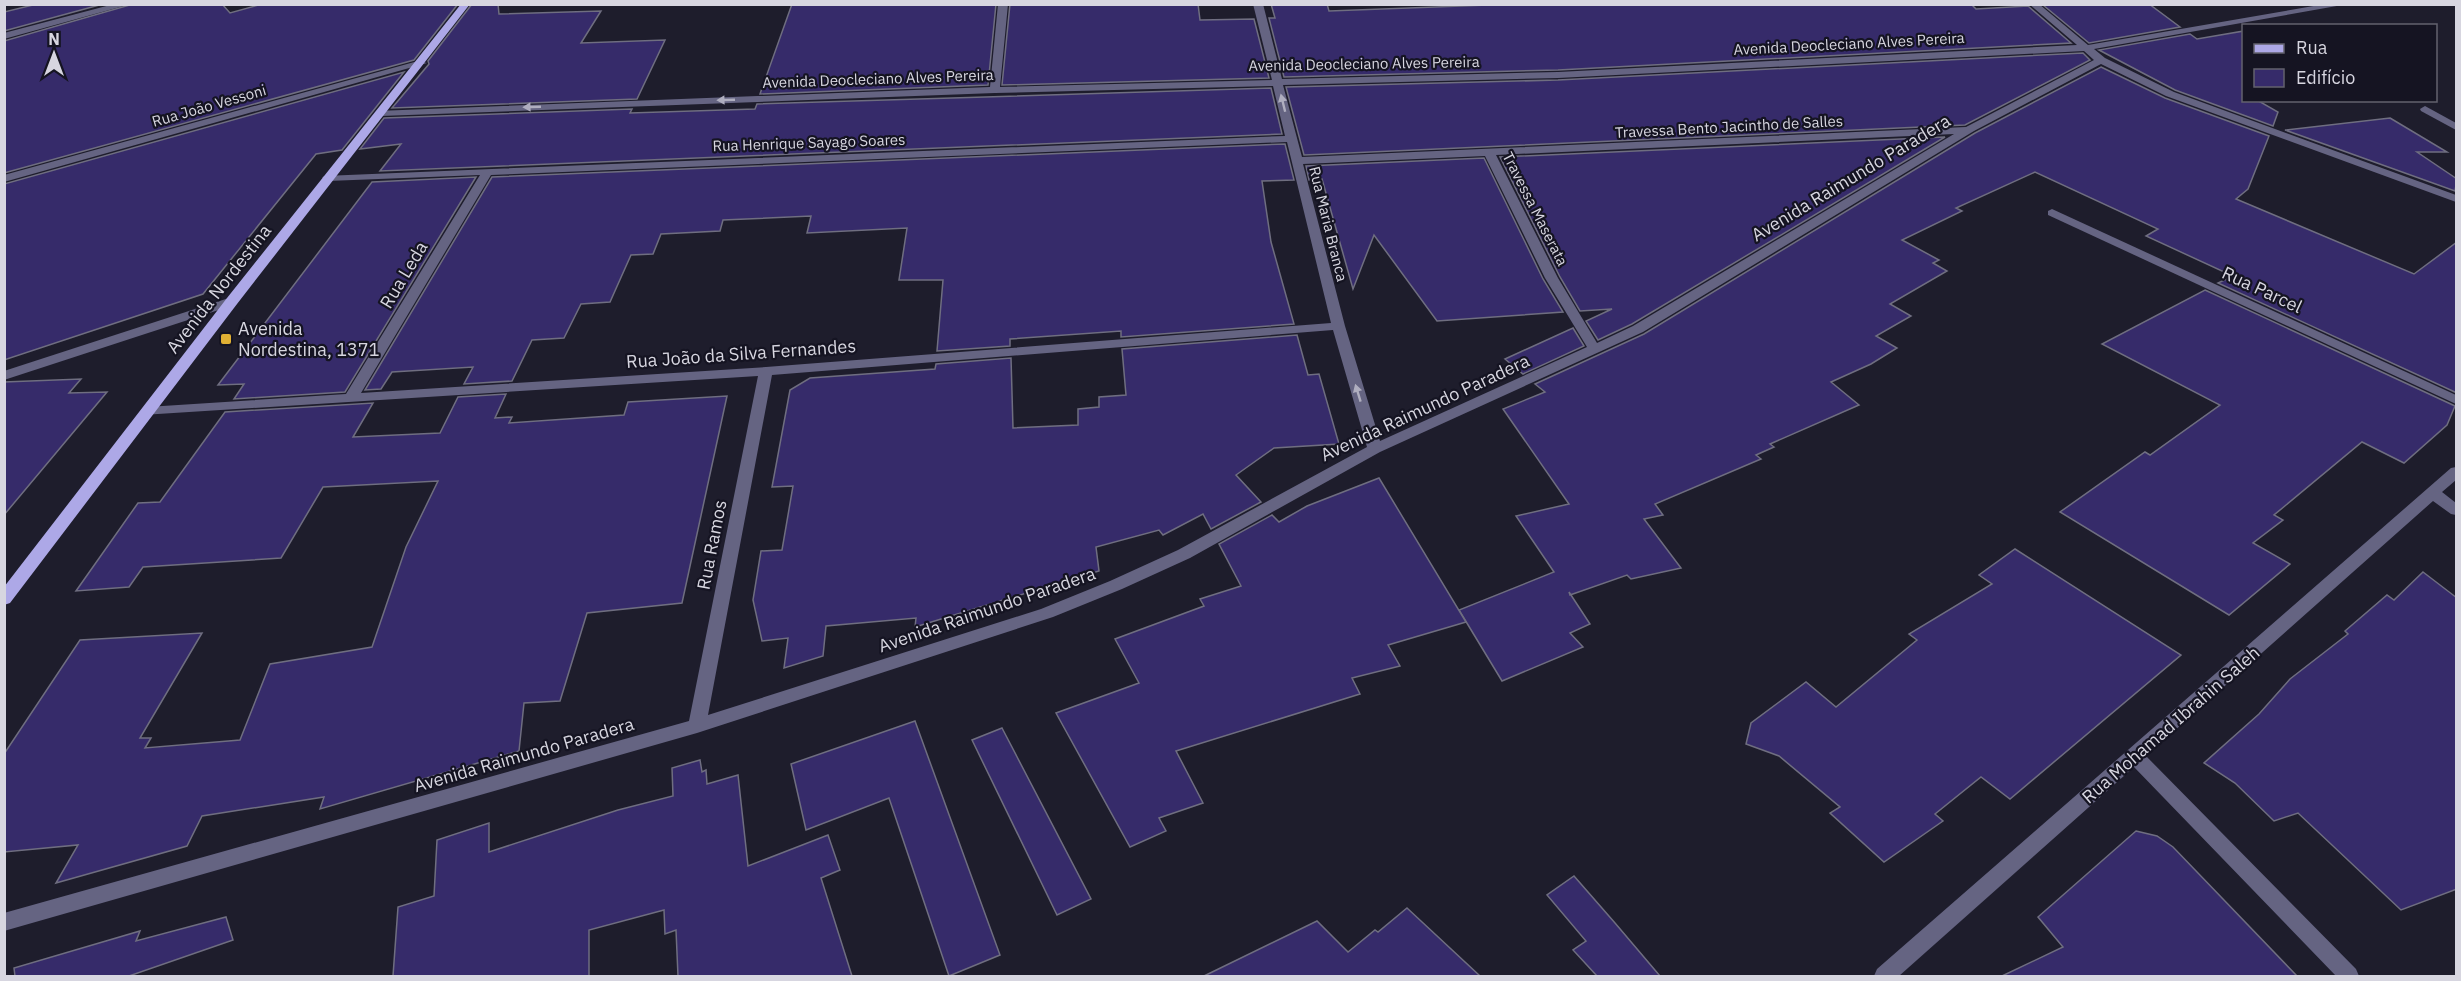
<svg xmlns="http://www.w3.org/2000/svg" width="2461" height="981" font-family="'IBM Plex Sans',sans-serif">
<rect width="100%" height="100%" fill="#1e1d2c"/>
<g fill="#362b6a" stroke="#6f6e80" stroke-width="1.5">
<polygon points="37,4 103,4 4,31 4,12"/>
<polygon points="133,4 222,4 230,13 262,4 458,4 414,60 4,173 4,41"/>
<polygon points="472,4 498,4 499,14 601,11 581,43 665,40 637,99 392,108 429,64 428,61"/>
<polygon points="792,4 996,4 988,85 760,94"/>
<polygon points="1010,4 1198,4 1200,20 1254,19 1269,78 1002,85"/>
<polygon points="1271,4 1327,4 1329,11 1515,4 1971,4 1976,9 2028,6 2071,43 1558,70 1284,77 1269,18 1275,18"/>
<polygon points="2049,4 2149,4 2180,27 2089,43 2043,5"/>
<polygon points="2244,31 2244,100 2257,100 2278,112 2273,126 2175,90 2099,50 2190,34 2197,39"/>
<polygon points="2083,53 2090,60 1965,125 1304,155 1286,87 1558,80"/>
<polygon points="2101,67 2165,98 2269,136 2248,189 2236,199 2414,274 2457,242 2457,393 2218,283 2233,276 2146,236 2158,229 2035,172 1956,208 1962,211 1902,240 1939,260 1933,263 1947,271 1890,304 1911,316 1876,336 1897,348 1871,364 1831,382 1859,405 1770,444 1774,447 1756,455 1761,459 1655,504 1663,515 1644,519 1681,568 1631,579 1627,575 1570,595 1569,592 1590,624 1570,633 1583,647 1502,681 1459,610 1554,572 1516,516 1569,504 1503,409 1545,392 1535,384 1644,334 1975,133"/>
<polygon points="404,72 342,150 316,154 203,294 4,360 4,184"/>
<polygon points="1271,88 1282,134 380,171 401,144 360,149 384,118 632,109 630,113 755,109 757,104"/>
<polygon points="2390,118 2447,152 2417,152 2457,179 2455,191 2285,130"/>
<polygon points="1945,137 1632,324 1598,340 1586,321 1612,309 1580,311 1560,277 1500,157"/>
<polygon points="1285,144 1294,180 1262,181 1271,242 1294,324 1121,337 1121,331 1010,339 1010,346 937,351 943,280 899,280 907,228 807,233 811,216 723,220 720,231 661,234 653,254 631,255 610,302 581,304 564,338 532,340 512,381 464,384 473,367 392,372 381,389 365,390 492,177"/>
<polygon points="1484,158 1543,279 1563,312 1437,321 1374,235 1353,289 1322,179 1309,180 1306,166"/>
<polygon points="476,177 345,392 234,399 244,384 218,385 372,182"/>
<polygon points="2205,290 2455,406 2447,425 2404,463 2362,442 2274,515 2283,520 2253,543 2290,564 2229,615 2060,512 2145,452 2150,455 2220,405 2102,344"/>
<polygon points="1573,328 1584,346 1523,374 1505,359"/>
<polygon points="1297,335 1308,375 1319,374 1339,444 1274,448 1236,475 1261,502 1211,529 1203,514 1163,535 1159,530 1096,547 1099,571 915,627 916,618 826,626 823,656 784,668 788,638 762,641 753,600 761,551 782,550 793,486 772,487 790,390 810,378 935,369 936,364 1011,358 1013,428 1078,425 1078,409 1099,407 1099,397 1126,395 1122,349"/>
<polygon points="81,379 69,393 107,392 4,515 4,382"/>
<polygon points="506,394 495,418 512,417 509,423 624,415 628,402 727,396 682,603 587,613 560,701 524,703 519,751 320,809 324,797 202,816 187,846 56,883 78,845 4,852 4,754 80,640 202,633 140,738 151,738 145,748 240,740 270,664 372,647 406,547 438,481 323,487 281,558 143,567 129,587 76,591 138,503 160,502 225,412 373,403 353,437 440,433 458,397"/>
<polygon points="1379,478 1466,622 1388,645 1400,666 1352,678 1360,694 1176,751 1203,803 1159,818 1166,831 1130,847 1056,713 1139,683 1115,639 1204,606 1200,599 1241,586 1219,544 1272,515 1279,522 1307,506"/>
<polygon points="2015,549 2181,655 2010,799 1981,777 1935,814 1943,821 1884,862 1830,813 1840,807 1779,756 1746,744 1751,723 1806,682 1836,707 1917,640 1909,634 1992,584 1979,575"/>
<polygon points="2423,572 2457,598 2457,889 2401,910 2298,813 2274,821 2235,783 2204,763 2259,714 2290,679 2348,634 2345,631 2387,595 2394,600"/>
<polygon points="915,721 1000,955 949,976 889,798 806,830 791,764"/>
<polygon points="1002,728 1091,899 1057,915 972,740"/>
<polygon points="700,760 702,772 706,770 707,784 738,775 748,866 828,835 840,870 821,878 852,976 678,976 676,930 665,934 664,910 589,930 589,976 393,976 398,907 434,896 437,840 489,823 489,852 618,810 673,796 672,768"/>
<polygon points="2136,831 2157,836 2173,847 2297,976 2002,976 2063,947 2038,917"/>
<polygon points="1574,876 1615,923 1660,976 1597,976 1573,950 1586,941 1547,895"/>
<polygon points="1407,908 1480,976 1204,976 1317,921 1348,952 1375,930 1378,932"/>
<polygon points="226,917 233,940 129,976 15,976 14,968 140,931 136,941"/>
</g>
<g fill="none" stroke-linecap="round" stroke-linejoin="round">
<g fill="#656482" fill-rule="evenodd">
<polygon points="114,4 131,4 4,39 4,33"/>
<path d="M998 4H1008L1000 87 1272 80 1253 4H1263L1282 79 1558 72 2077 45 2029 4H2039L2088 45 2325 4H2348L2094 49 2105 58 2174 92 2456 195V202L2166 96 2101 64 1974 131 1643 332 1380 452 1190 558 1122 589 1053 617 697 733 4 931V913L689 721 758 376 142 415 140 412 142 409 147 407 346 394 480 175 328 181 322 178 324 176 1285 136 1273 86 995 93 381 116 377 115V111L990 87ZM2084 51 2094 60 1966 127 1302 157 1283 85 1558 78ZM1954 134 1633 326 1597 343 1558 278 1496 155ZM1287 142 1331 323 766 367 361 393 491 175ZM1485 156 1545 278 1587 347 1380 441 1345 326 1303 164ZM1333 330 1367 447 1178 550 1110 581 1041 609 708 715 772 375Z"/>
<polygon points="418,61 427,63 4,182 4,175"/>
<polygon points="2425,106 2456,123 2456,130 2421,111 2420,109"/>
<polygon points="2052,209 2456,395 2456,404 2048,215 2048,211"/>
<polygon points="232,297 237,298 237,304 4,380 4,371"/>
<polygon points="2456,467 2456,480 2442,492 2456,503 2456,515 2451,514 2433,501 2146,756 2356,969 2359,976 2336,976 2134,767 1899,976 1874,976 1877,969 2451,468"/>
</g>
<polygon fill="#ada8e7" fill-rule="evenodd" points="461,4 470,4 237,304 10,603 4,605 4,587 227,298"/>
</g>
<defs><path id="oneway-solid" d="M-6-.8H1V-3.2L6.5 0L1 3.2V.8H-6Z" transform="scale(1.5)"/></defs>
<g fill="#afaebf">
<use href="#oneway-solid" transform="translate(726 100) rotate(178)"/>
<use href="#oneway-solid" transform="translate(1283 103) rotate(-104)"/>
<use href="#oneway-solid" transform="translate(532 107) rotate(178)"/>
<use href="#oneway-solid" transform="translate(1358 393) rotate(-107)"/>
</g>
<rect fill="#e0b034" stroke="#151422" stroke-width="2" x="220" y="333" width="12" height="12" rx="3"/>
<g text-anchor="middle" stroke-width="4.5" stroke-linejoin="round" paint-order="stroke">
<g font-size="15" fill="#d7d6e0" stroke="#151422">
<text transform="translate(1849 44) rotate(-3)" y="5">Avenida Deocleciano Alves Pereira</text>
<text transform="translate(1364 64) rotate(-1)" y="5">Avenida Deocleciano Alves Pereira</text>
<text transform="translate(878 79) rotate(-2)" y="5">Avenida Deocleciano Alves Pereira</text>
<text transform="translate(209 106) rotate(-16)" y="5">Rua João Vessoni</text>
<text transform="translate(1729 127) rotate(-3)" y="5">Travessa Bento Jacintho de Salles</text>
<text transform="translate(809 143) rotate(-2)" y="5">Rua Henrique Sayago Soares</text>
<text transform="translate(1535 209) rotate(63)" y="5">Travessa Maserata</text>
<text transform="translate(1328 224) rotate(76)" y="5">Rua Maria Branca</text>
</g>
<g font-size="18" fill="#d7d6e0" stroke="#151422">
<text transform="translate(1851 178) rotate(-31)" y="6">Avenida Raimundo Paradera</text>
<text transform="translate(404 275) rotate(-59)" y="6">Rua Leda</text>
<text transform="translate(219 289) rotate(-52)" y="6">Avenida Nordestina</text>
<text transform="translate(2262 290) rotate(25)" y="6">Rua Parcel</text>
<text transform="translate(741 354) rotate(-4)" y="6">Rua João da Silva Fernandes</text>
<text transform="translate(1425 408) rotate(-25)" y="6">Avenida Raimundo Paradera</text>
<text transform="translate(712 545) rotate(-79)" y="6">Rua Ramos</text>
<text transform="translate(987 610) rotate(-19)" y="6">Avenida Raimundo Paradera</text>
<text transform="translate(2171 725) rotate(-41)" y="6">Rua Mohamad Ibrahin Saleh</text>
<text transform="translate(524 755) rotate(-16)" y="6">Avenida Raimundo Paradera</text>
</g>
<g font-size="18" fill="#d7d6e0" stroke="#151422" text-anchor="start">
<text x="238" y="335">Avenida<tspan x="238" dy="21">Nordestina, 1371</tspan></text>
</g>
</g>
<rect width="2461" height="981" fill="none" stroke="#d7d6e0" stroke-width="12"/>
<rect x="2242" y="24" width="195" height="78" fill="#151422" stroke="#63626e" stroke-width="1.5"/>
<rect x="2254" y="44" width="30" height="9" fill="#ada8e7" stroke="#63626e" stroke-width="1.5"/>
<text x="2296" y="54" font-size="18" fill="#d7d6e0">Rua</text>
<rect x="2254" y="69" width="30" height="18" fill="#362b6a" stroke="#63626e" stroke-width="1.5"/>
<text x="2296" y="84" font-size="18" fill="#d7d6e0">Edifício</text>
<g transform="translate(54 54)" stroke="#151422" stroke-width="4.5" paint-order="stroke">
<path d="M0-4.5L10 22L0 15L-10 22Z" fill="#d7d6e0"/>
<text y="-9" font-size="16" font-weight="bold" text-anchor="middle" fill="#d7d6e0">N</text>
</g>
</svg>
